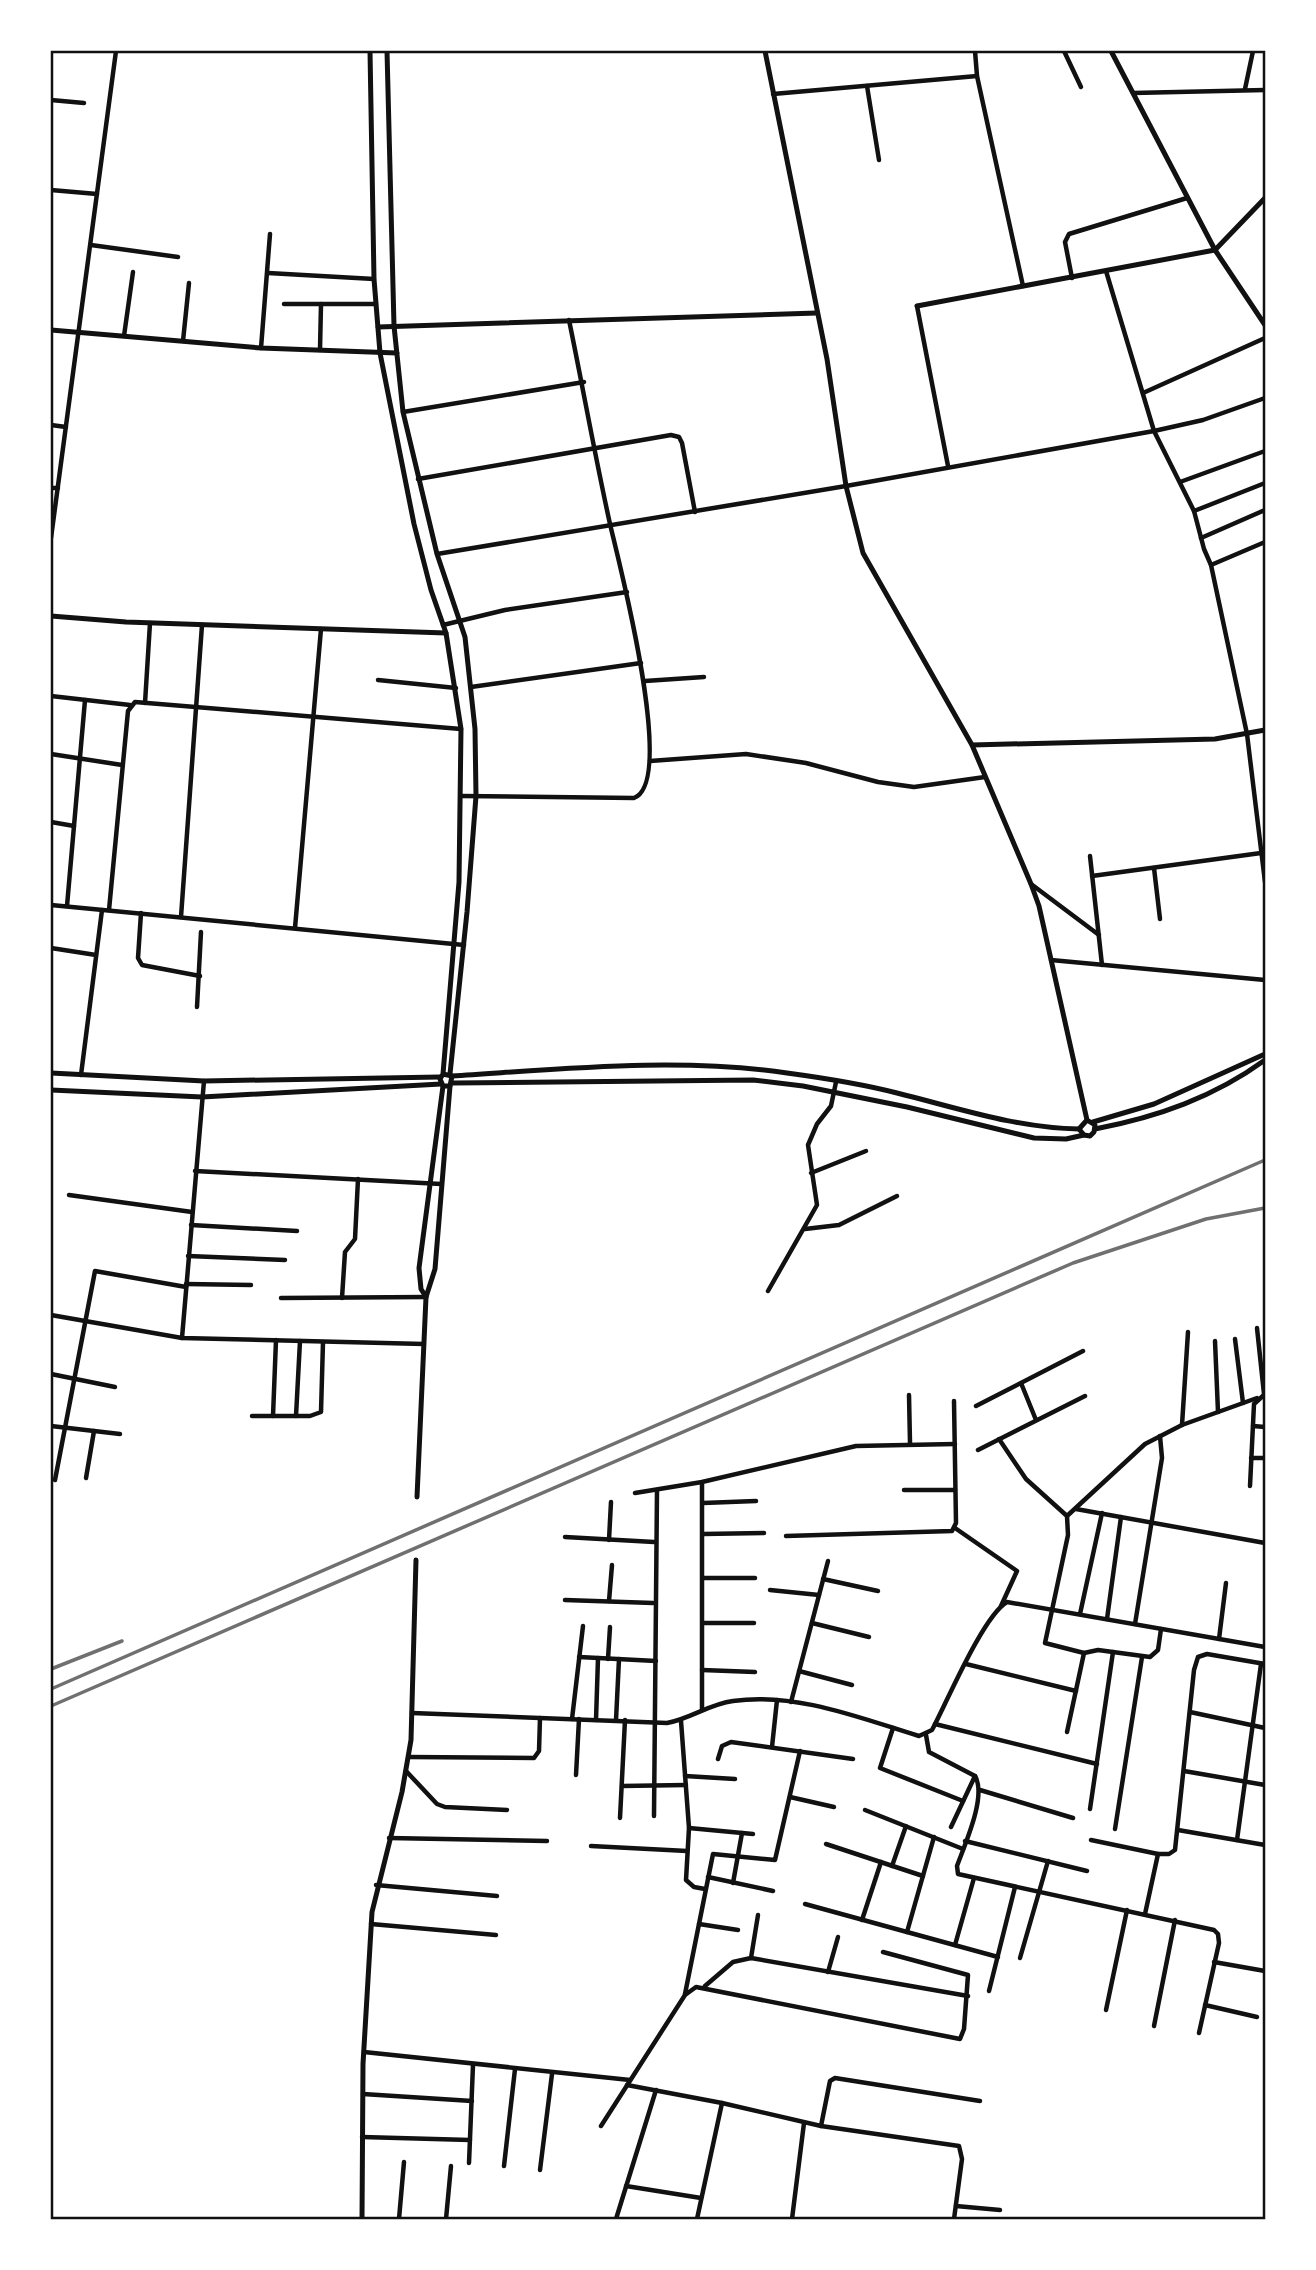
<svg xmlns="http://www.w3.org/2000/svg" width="1316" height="2270" font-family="'Fira Sans',sans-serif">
<rect width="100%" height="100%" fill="#fff"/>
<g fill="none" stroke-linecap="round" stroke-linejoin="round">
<g stroke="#111" stroke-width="4.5">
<polyline points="975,51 977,76 1023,286"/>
<polyline points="1064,51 1081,87"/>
<polyline points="867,86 879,160"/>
<polyline points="1245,89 1253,51"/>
<polyline points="1133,93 1265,90"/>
<polyline points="773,94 977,76"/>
<polyline points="51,100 84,103"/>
<polyline points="51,190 97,194"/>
<polyline points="91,245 178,257"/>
<polyline points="1106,271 1154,431 1194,511 1204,549 1211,565 1247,734 1265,882"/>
<polyline points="268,273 374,279"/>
<polyline points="1072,278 1065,242 1069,234 1187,198"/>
<polyline points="284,304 376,304"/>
<polyline points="917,306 948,466"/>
<polyline points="124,336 133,272"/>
<polyline points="183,341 189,283"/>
<polyline points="261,348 270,234"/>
<polyline points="320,350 321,304"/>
<polyline points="1143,393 1265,338"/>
<polyline points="403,412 584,382"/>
<polyline points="51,425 66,427"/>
<polyline points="418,479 671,435 679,437 682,443 695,512"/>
<polyline points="1180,482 1265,451"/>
<polyline points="51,488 58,488"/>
<polyline points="1194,511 1265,483"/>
<polyline points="51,538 116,51"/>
<polyline points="1201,538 1265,510"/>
<polyline points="437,554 846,486 1154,431 1203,420 1265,398"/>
<polyline points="1211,565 1265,542"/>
<polyline points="443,625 505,610 627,592"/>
<polyline points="378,680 456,688"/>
<polyline points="645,681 704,677"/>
<polyline points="471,687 641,663"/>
<polyline points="51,696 130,705"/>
<polyline points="145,703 150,623"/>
<polyline points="51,754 122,765"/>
<polyline points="650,761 746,754 806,763 878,782 914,787 985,777"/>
<path d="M462 796 634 798C677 782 619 563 610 524 595 456 583 388 569 320"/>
<polyline points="51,822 74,826"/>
<polyline points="1090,856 1102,965"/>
<polyline points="1154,868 1160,919"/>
<polyline points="1092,876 1261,853"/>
<polyline points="1031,884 1099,935"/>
<polyline points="51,905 464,945"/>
<polyline points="67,906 85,700"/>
<polyline points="109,910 128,711 135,702 461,729"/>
<polyline points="141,913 138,958 142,965 200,976"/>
<polyline points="181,917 202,625"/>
<polyline points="295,928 321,629"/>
<polyline points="51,948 96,955"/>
<polyline points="1051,960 1265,980"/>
<polyline points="197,1007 201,932"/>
<polyline points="81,1075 102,910"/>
<polyline points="195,1171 441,1184"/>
<polyline points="811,1173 866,1151"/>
<polyline points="69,1195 192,1212"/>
<polyline points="191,1225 297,1231"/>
<polyline points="805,1229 839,1225 897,1196"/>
<polyline points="188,1256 285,1260"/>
<polyline points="186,1284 251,1285"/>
<polyline points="768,1291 817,1205 808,1145 817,1124 831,1106 836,1082"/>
<polyline points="281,1298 426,1297"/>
<polyline points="342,1298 345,1252 355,1239 358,1179"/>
<polyline points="51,1315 182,1338 424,1344"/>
<polyline points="1257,1328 1264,1394"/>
<polyline points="182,1338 204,1081"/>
<polyline points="1235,1339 1243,1403"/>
<polyline points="1215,1341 1218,1412"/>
<polyline points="51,1374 115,1387"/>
<polyline points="1021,1383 1036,1420"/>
<polyline points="909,1395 910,1443"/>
<polyline points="976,1406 1083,1351"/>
<polyline points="252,1416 310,1416 321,1412 323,1342"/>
<polyline points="273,1416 276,1340"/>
<polyline points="296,1416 300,1341"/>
<polyline points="1182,1425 1188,1332"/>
<polyline points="51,1426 120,1434"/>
<polyline points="1253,1426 1265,1427"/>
<polyline points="999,1439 1026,1479 1067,1516 1068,1535 1045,1643 1084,1653 1098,1650 1150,1657 1158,1650 1161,1629"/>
<polyline points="978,1450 1085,1396"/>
<polyline points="1251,1458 1265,1458"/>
<polyline points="86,1478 94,1431"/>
<polyline points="55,1480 95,1271 186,1287"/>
<polyline points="702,1482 702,1710"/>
<polyline points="1250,1486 1254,1404 1265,1394"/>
<polyline points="904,1490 955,1490"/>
<polyline points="635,1493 702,1482 856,1446 955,1444"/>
<polyline points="703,1503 756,1501"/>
<polyline points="1076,1509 1265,1543"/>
<polyline points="1067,1516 1145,1444 1182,1425 1257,1398"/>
<polyline points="955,1528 1017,1571 1001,1606"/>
<polyline points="703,1534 764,1533"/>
<polyline points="786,1536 952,1531 956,1523 954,1401"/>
<polyline points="565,1537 654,1542"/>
<polyline points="609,1540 611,1502"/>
<polyline points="703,1578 755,1578"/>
<polyline points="823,1579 878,1591"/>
<polyline points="770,1590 819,1595"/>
<polyline points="565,1600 653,1603"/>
<polyline points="609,1601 612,1565"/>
<polyline points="1080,1614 1102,1513"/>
<polyline points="1107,1619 1121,1517"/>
<polyline points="703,1623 754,1623"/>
<polyline points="812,1623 869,1637"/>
<polyline points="1135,1624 1162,1458 1160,1436"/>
<polyline points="1219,1639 1226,1583"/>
<polyline points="579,1657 656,1661"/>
<polyline points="608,1659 610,1627"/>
<polyline points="966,1664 1076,1691"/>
<polyline points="702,1670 755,1672"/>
<polyline points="799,1671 852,1685"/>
<polyline points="791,1702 828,1561"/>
<polyline points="1190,1712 1265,1728"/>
<path d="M412 1713 667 1723C690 1719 709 1704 733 1701 796 1692 860 1718 919 1736L932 1730C947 1702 983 1616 1007 1602L1265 1647"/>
<polyline points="572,1719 583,1626"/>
<polyline points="596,1720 598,1658"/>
<polyline points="616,1720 619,1659"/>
<polyline points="681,1721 689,1828 686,1880 694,1887 705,1889"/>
<polyline points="935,1724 1097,1764"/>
<polyline points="893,1728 880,1768 963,1801"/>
<polyline points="1067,1732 1084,1653"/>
<path d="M926 1735 929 1752 975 1776C987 1796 965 1844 957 1866L958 1874 1214 1930 1218 1934 1219 1943 1199 2033"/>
<polyline points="772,1747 777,1700"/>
<polyline points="409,1757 534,1758 539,1751 540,1718"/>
<polyline points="718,1759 722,1746 731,1742 853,1759"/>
<polyline points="406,1771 437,1804 445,1807 507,1810"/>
<polyline points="1184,1771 1265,1785"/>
<polyline points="576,1775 579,1719"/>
<polyline points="685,1776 735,1779"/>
<polyline points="622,1786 686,1785"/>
<polyline points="980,1790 1073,1818"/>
<polyline points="790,1797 834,1807"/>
<polyline points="1090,1809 1113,1652"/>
<polyline points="865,1810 963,1849"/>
<polyline points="654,1816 657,1490"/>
<polyline points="620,1818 625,1720"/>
<polyline points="951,1827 975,1776"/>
<polyline points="689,1828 753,1834"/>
<polyline points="1115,1829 1142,1657"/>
<polyline points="1178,1830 1265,1845"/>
<polyline points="389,1838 547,1841"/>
<polyline points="1091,1840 1158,1854 1169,1854 1175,1850 1194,1670 1198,1657 1207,1654 1265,1664"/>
<polyline points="1237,1840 1261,1664"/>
<polyline points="965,1841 1087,1871"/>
<polyline points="826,1844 923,1876"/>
<polyline points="591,1846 687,1851"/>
<polyline points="892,1866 906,1826"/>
<polyline points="708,1877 773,1891"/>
<polyline points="733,1883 742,1833"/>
<polyline points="376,1885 497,1896"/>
<polyline points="805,1904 998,1957"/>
<polyline points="1145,1914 1158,1854"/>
<polyline points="862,1920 881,1862"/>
<polyline points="371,1924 496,1935"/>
<polyline points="699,1924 738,1930"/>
<polyline points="907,1932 934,1837"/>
<polyline points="955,1945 974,1878"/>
<polyline points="751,1958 758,1915"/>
<polyline points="1020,1958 1048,1861"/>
<polyline points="1214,1962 1265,1971"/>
<polyline points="828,1972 838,1937"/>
<polyline points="705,1986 733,1962 751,1958 968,1996"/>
<polyline points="989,1991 1015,1887"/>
<polyline points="685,1994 713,1854 775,1860 800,1751"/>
<polyline points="1205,2005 1257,2017"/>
<polyline points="1106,2010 1127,1910"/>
<polyline points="1154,2026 1175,1920"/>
<polyline points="364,2052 630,2080"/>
<polyline points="627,2085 722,2103 821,2126 959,2146 962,2159 954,2219"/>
<polyline points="363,2094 472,2101"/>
<polyline points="601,2126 685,1995 696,1987 960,2039 964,2029 968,1975 883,1952"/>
<polyline points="821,2126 830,2081 835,2078 980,2101"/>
<polyline points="362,2137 470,2140"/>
<polyline points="469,2163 473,2065"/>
<polyline points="504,2166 515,2069"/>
<polyline points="540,2170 552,2074"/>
<polyline points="626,2186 701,2198"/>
<polyline points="956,2206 1000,2210"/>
<polyline points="399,2219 404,2162"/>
<polyline points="446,2219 451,2166"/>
<polyline points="616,2219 656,2090"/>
<polyline points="697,2219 722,2103"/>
<polyline points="792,2219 804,2123"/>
</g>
<g stroke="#111" stroke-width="5">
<polyline points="370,51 374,279 380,353 414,524 431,590 446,633 461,729 459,882 443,1074 440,1079 443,1086 450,1086 452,1076 443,1074"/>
<polyline points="387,51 394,326 403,412 437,554 465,637 475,729 476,796 467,912 450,1074"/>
<polyline points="765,51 827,359 846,486 863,553 972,745 1031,884 1039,906 1087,1120 1095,1125 1094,1132 1090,1136 1084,1135 1079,1129 1087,1120"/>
<polyline points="1111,51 1215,250 1265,325"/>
<polyline points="917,306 1215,250 1265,198"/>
<polyline points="378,327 817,313"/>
<polyline points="51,330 261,348 397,353"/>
<polyline points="51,616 126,622 446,633"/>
<polyline points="972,745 1215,739 1265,730"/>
<polyline points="51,1073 204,1081 440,1077"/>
<path d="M452 1076C563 1069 677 1057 787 1073 824 1078 862 1084 897 1093 958 1108 1016 1128 1079 1129"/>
<polyline points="453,1083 753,1080 803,1086 907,1107 1034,1138 1066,1139 1084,1135"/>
<polyline points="51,1090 202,1097 441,1084"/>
<polyline points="1093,1122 1154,1104 1265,1054"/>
<path d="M1095 1129C1158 1117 1214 1097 1265 1060"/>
<polyline points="426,1297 421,1289 419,1268 443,1086"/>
<polyline points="417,1497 426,1297 435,1269 450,1086"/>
<polyline points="362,2219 363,2064 372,1912 402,1792 411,1740 416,1560"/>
</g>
<g stroke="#707070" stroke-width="3.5">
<polyline points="51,1669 122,1641"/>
<polyline points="51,1689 1265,1160"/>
<polyline points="51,1706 1073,1263 1206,1219 1265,1208"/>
</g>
</g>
<rect width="1316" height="2270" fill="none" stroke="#ffffff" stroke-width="105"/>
<rect x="52" y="52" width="1212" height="2166" fill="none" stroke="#111" stroke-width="2.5"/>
</svg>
